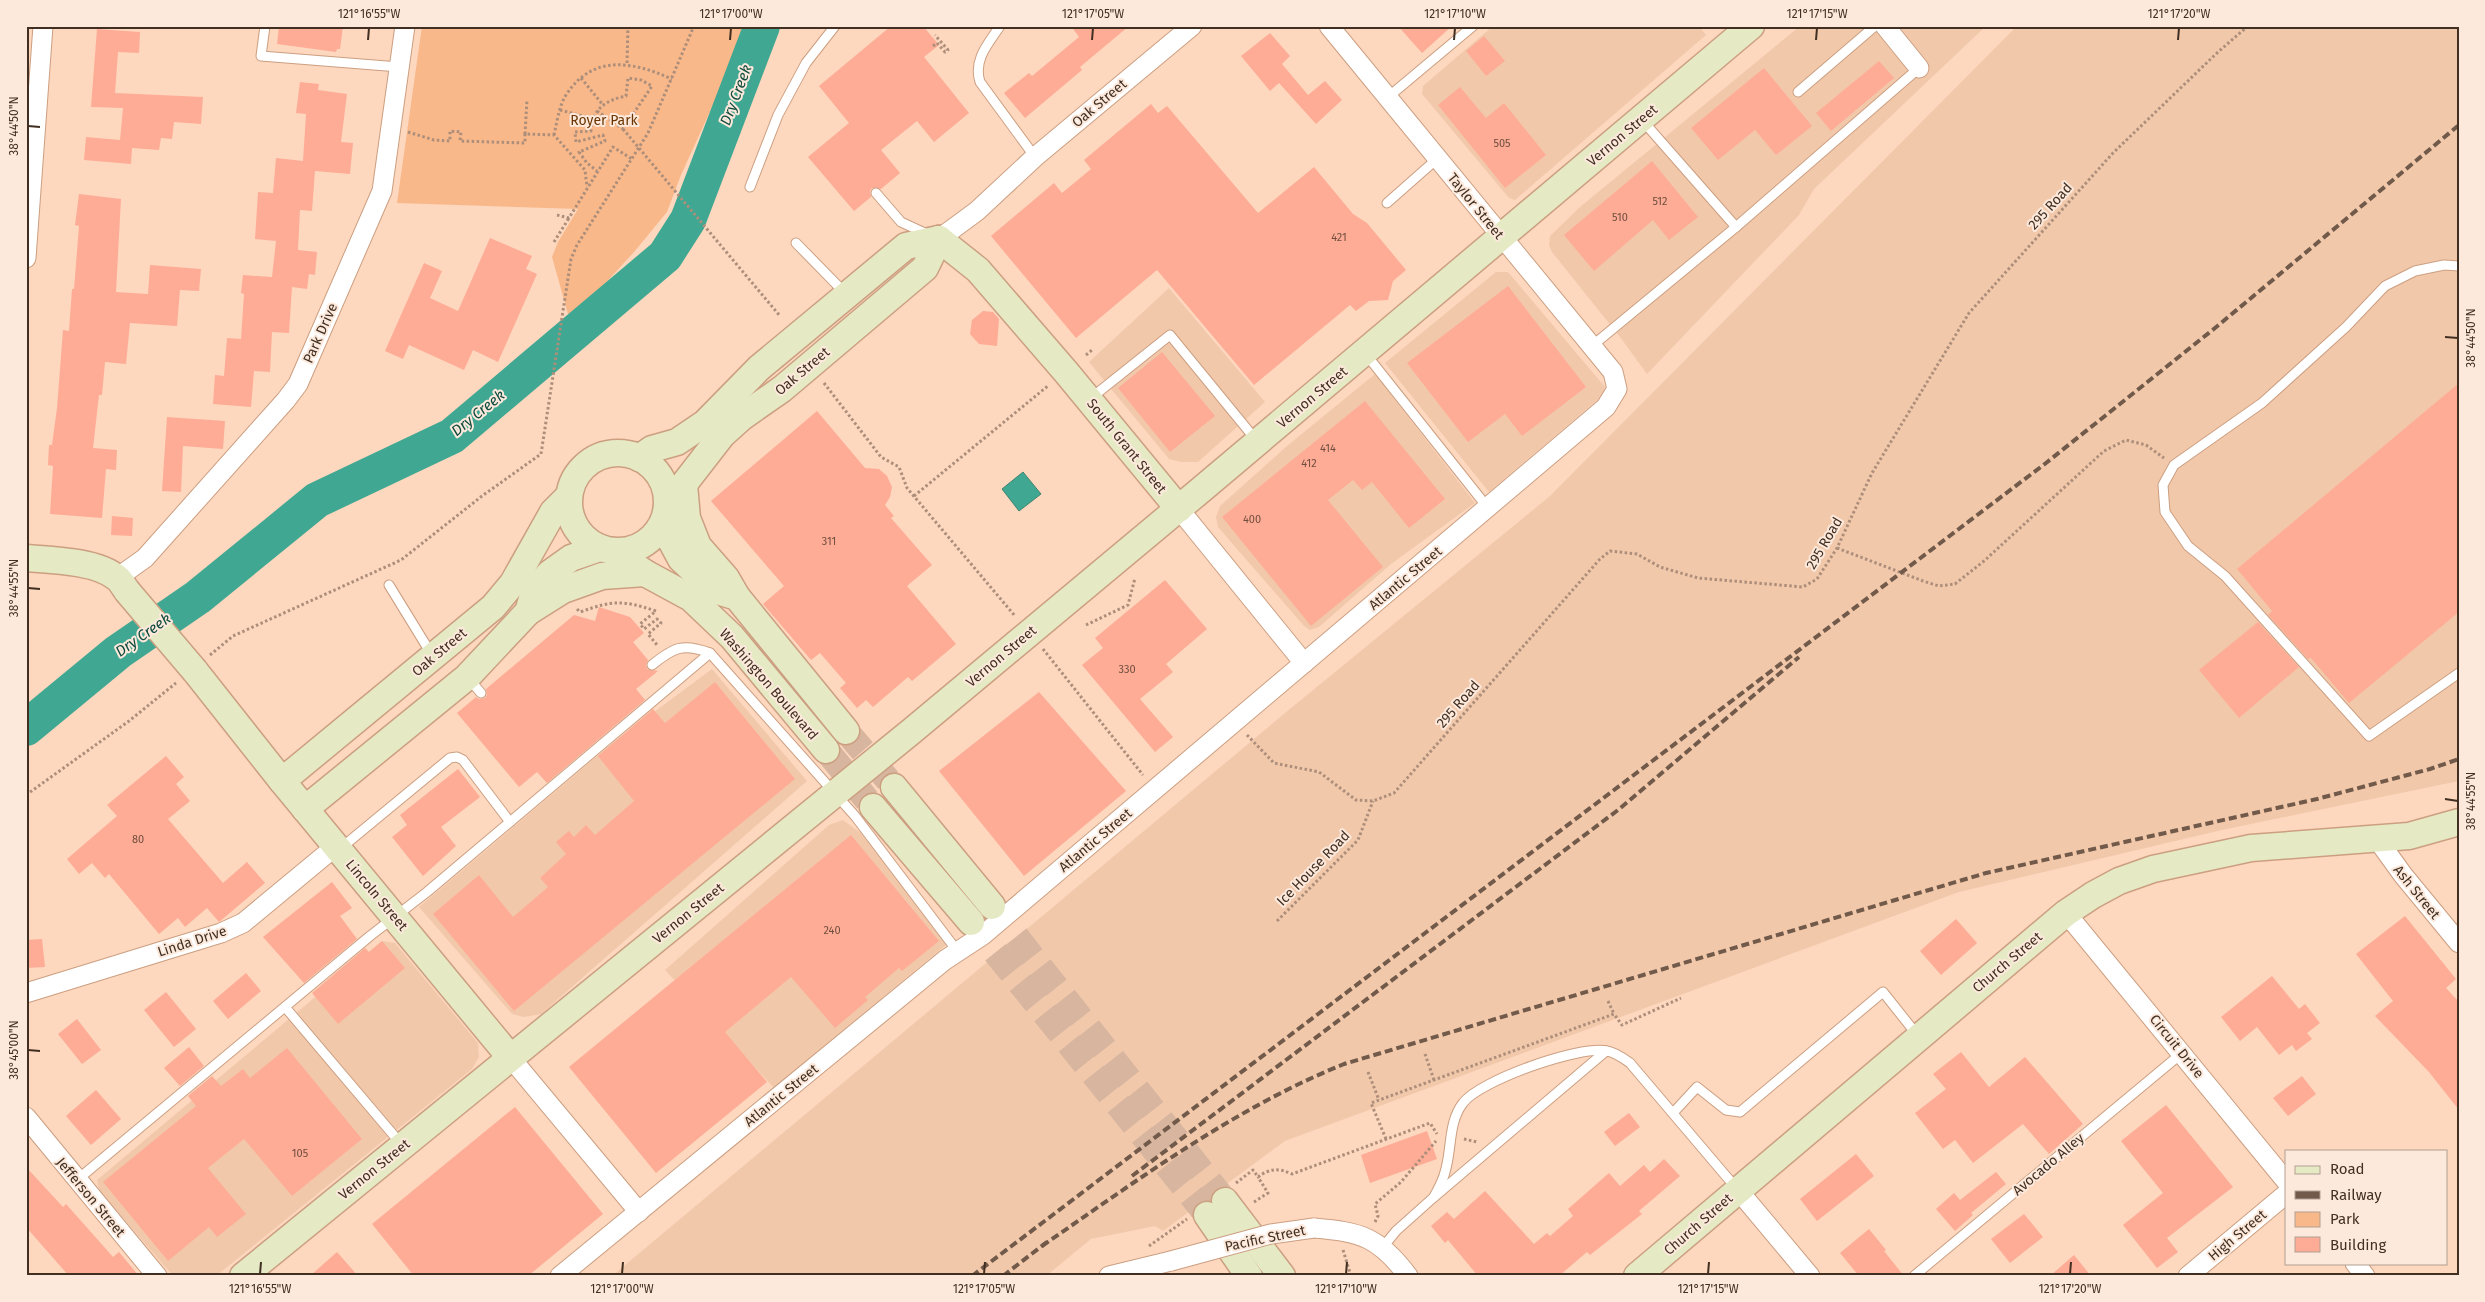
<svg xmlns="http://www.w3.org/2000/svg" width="2485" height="1302" font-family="'Fira Sans',sans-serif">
<rect width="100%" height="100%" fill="#fdd7be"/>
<g fill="#f2c8ab">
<polygon points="1493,26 1699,26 1706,35 1515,200 1509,198 1422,94 1423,86"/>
<polygon points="1800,26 1986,26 1814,189 1799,215 1647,374 1620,337 1552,252 1549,245 1550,236 1580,207"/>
<polygon points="2017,26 2459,26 2459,781 2222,830 1959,892 1285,1141 1163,1231 1155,1226 1091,1239 1046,1276 612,1276 1285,713 1550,496"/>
<polygon points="1496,272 1508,272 1605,387 1603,395 1489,492 1385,363"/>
<polygon points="1169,288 1265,402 1198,462 1181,462 1169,459 1089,362"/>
<polygon points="1375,374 1475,503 1391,564 1319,627 1310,630 1304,626 1218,527 1216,517 1220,506 1287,446"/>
<polygon points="712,669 807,781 541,1014 524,1017 512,1014 419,907 615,741"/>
<polygon points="843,820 861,833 947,944 774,1088 665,970 829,825"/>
<polygon points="382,941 395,943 478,1043 479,1057 472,1069 216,1276 173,1276 99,1190 97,1180"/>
</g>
<polygon fill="#f9b88a" points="422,26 749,26 681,175 667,212 634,252 579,312 568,314 552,257 558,242 578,209 397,203"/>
<polygon fill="#40a892" stroke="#408470" points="1023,472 1041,494 1019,511 1002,489"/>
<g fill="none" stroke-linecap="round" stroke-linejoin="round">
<polyline stroke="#40a892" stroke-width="36" points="26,728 118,652 198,597 317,500 452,436 665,256 688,220 762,26"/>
</g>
<g fill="#feac96">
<polygon points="279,26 343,26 340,49 337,49 336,52 277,44"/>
<polygon points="891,26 923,26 939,45 924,57 969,113 934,142 917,121 881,150 900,173 881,189 872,188 870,191 871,197 854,211 808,157 849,123 819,86"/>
<polygon points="1071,26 1129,26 1080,67 1082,70 1025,118 1004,93 1029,73 1032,76 1079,37"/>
<polygon points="1398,26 1452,26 1422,53"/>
<polygon points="97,29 140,32 139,53 118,52 115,93 203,97 201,124 174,122 172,139 161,138 159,150 132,148 131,164 84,160 86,137 120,140 123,108 91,107"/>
<polygon points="1270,33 1290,56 1282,64 1308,95 1325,81 1342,100 1316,124 1279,83 1270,91 1241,56"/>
<polygon points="1484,36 1505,61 1486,76 1466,51"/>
<polygon points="1879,61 1894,78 1831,131 1816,113"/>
<polygon points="1764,68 1812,126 1776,155 1755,130 1718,160 1691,128"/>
<polygon points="300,82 319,84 318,90 347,94 341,142 353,143 350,174 315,171 312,211 300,210 298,250 317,252 315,275 309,274 307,289 292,287 289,333 272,332 270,372 254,371 251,407 213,404 215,375 224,376 227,338 241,339 244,294 241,293 243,275 272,277 276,241 255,239 258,192 273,193 276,158 303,161 306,114 296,113"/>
<polygon points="1460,87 1486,118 1504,103 1546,155 1505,188 1438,105"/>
<polygon points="1151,104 1158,113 1167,106 1258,213 1314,167 1353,214 1367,223 1406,270 1393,281 1388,300 1369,301 1356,311 1350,305 1254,385 1157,270 1076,338 991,236 1054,183 1062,193 1091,169 1084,160"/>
<polygon points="1652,161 1698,217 1669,240 1653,220 1594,271 1564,235"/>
<polygon points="79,194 121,199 116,292 148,294 150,265 201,269 199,291 180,290 177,326 130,323 126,364 105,362 102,395 99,395 93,448 117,450 116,470 106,469 102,518 50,514 53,466 48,465 49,445 52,445 57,408 63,330 69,331 72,289 74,289 79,226 75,225"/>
<polygon points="490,238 532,256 526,269 537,274 498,362 473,350 464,370 409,345 403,359 385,351 424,263 442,271 430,298 458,311"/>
<polygon points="1508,286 1586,387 1522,436 1505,414 1468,442 1407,363"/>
<polygon points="983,311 993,312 999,319 997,346 979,344 970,334 972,320"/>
<polygon points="1162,352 1215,416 1170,452 1118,388"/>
<polygon points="2459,383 2459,612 2349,703 2311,658 2308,659 2268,615 2272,611 2237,569"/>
<polygon points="1365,401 1445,499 1409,528 1372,482 1362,490 1353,480 1328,500 1383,567 1311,626 1222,517"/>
<polygon points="817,411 865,468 879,469 887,476 892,487 890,497 885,505 894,516 891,518 932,565 907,586 956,644 912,681 908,677 873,707 866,700 857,708 840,688 846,683 820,653 811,660 763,604 784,586 711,501"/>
<polygon points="167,417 225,421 223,449 183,446 181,492 162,491"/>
<polygon points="112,516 133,518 132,536 111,535"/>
<polygon points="1165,580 1207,629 1166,664 1173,672 1140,699 1173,737 1155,752 1082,665 1103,648 1095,638"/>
<polygon points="599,607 630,617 644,633 633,642 648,660 646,665 647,669 658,671 636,689 645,700 547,783 537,772 519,787 457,713 476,697 479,699 485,698 487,695 486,689 574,615 595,621"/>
<polygon points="2258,622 2299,667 2239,718 2199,670"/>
<polygon points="715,682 795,779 514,1011 433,914 479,875 513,917 548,887 540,878 566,854 556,842 569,831 574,837 586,825 595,835 634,801 598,756 653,709 665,723"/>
<polygon points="1039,692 1126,791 1024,876 939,771"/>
<polygon points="166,756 184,777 176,784 190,801 168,819 223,883 247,862 265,883 219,922 207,908 185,927 178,918 159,934 109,874 105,878 92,863 79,874 67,859 117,816 107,805"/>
<polygon points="458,769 480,797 441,827 456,846 423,876 392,837 407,825 400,815"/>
<polygon points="851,835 939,941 902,971 899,968 865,997 868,1000 835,1028 791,977 725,1032 767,1082 656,1173 569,1067"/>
<polygon points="332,882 352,908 340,916 357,939 304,983 263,937"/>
<polygon points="2405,916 2456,979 2446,988 2459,1002 2459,1110 2429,1072 2375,1016 2393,1001 2356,954"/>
<polygon points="1956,919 1977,943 1941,975 1920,951"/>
<polygon points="42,939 45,967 26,968 26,940"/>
<polygon points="382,941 405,968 338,1024 312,993 365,948 369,952"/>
<polygon points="246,973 261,991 228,1019 213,1001"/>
<polygon points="2272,976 2299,1009 2305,1004 2320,1023 2307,1033 2312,1039 2296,1051 2292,1045 2279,1055 2257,1027 2240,1041 2221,1017"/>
<polygon points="166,992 196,1029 174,1047 144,1010"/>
<polygon points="77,1019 101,1050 82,1064 58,1034"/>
<polygon points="189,1047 204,1066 180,1086 164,1068"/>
<polygon points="287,1048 362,1139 292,1196 244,1139 208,1168 246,1214 217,1237 209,1227 168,1261 103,1182 196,1106 188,1096 212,1076 221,1086 243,1069 250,1078"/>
<polygon points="1961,1052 1989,1087 2025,1057 2083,1124 2049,1154 2023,1124 1973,1163 1955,1140 1943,1149 1915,1113 1946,1089 1933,1074"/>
<polygon points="2302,1076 2316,1094 2288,1116 2273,1098"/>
<polygon points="96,1090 121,1119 91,1145 66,1116"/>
<polygon points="2166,1105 2233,1187 2167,1238 2178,1252 2157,1268 2123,1225 2163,1193 2121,1141"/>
<polygon points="515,1107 603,1214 528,1276 414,1276 372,1224"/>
<polygon points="1629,1113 1640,1127 1615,1146 1604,1132"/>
<polygon points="1427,1131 1437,1159 1370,1183 1361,1155"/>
<polygon points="1856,1154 1874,1176 1817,1221 1800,1199"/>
<polygon points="1664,1159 1680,1176 1639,1211 1642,1214 1590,1255 1587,1252 1559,1276 1478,1276 1448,1240 1445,1243 1431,1226 1447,1212 1454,1219 1485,1191 1534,1244 1547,1233 1550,1236 1573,1216 1568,1209 1609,1173 1620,1186 1644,1165 1650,1172"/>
<polygon points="26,1167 63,1207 66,1204 113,1257 119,1252 139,1276 69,1276 26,1227"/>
<polygon points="1996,1172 2006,1184 1971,1213 1973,1215 1955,1231 1936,1209 1954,1193 1960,1200"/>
<polygon points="2024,1214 2043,1237 2010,1263 1991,1239"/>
<polygon points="1869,1229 1886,1250 1884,1251 1904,1276 1859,1276 1840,1253"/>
<polygon points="337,1252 358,1276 310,1276"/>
<polygon points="2074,1255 2091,1276 2050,1276"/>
</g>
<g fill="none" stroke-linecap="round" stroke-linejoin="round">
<g stroke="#d7b59f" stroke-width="26" stroke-dasharray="26 13" stroke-linecap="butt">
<polyline points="846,731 894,787"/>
<polyline points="826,750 873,807"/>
<polyline points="992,906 1225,1201"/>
<polyline points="971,922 1207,1215"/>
</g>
<defs>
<g id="lane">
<polyline points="265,26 261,56 399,67"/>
<path d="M1000 26C988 44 973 60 980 82L1035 157"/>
<polyline points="1798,92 1875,26"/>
<polyline points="1387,98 1473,26"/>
<polyline points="1642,120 1736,227"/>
<polyline points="750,187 778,115 806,63 835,26"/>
<polyline points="876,193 901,222 927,234"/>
<polyline points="1387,203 1438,158"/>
<polyline points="796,243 845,293"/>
<polyline points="2459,266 2444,265 2415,271 2385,286 2346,327 2262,403 2174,465 2163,485 2165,512 2188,546 2225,576 2369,736 2459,673"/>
<polyline points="1592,346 1736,227 1919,68"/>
<polyline points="1365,353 1488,508"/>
<polyline points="1091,398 1170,335 1256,440"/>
<polyline points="389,585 432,655"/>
<path d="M652 665C674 647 683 643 710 653"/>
<polyline points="469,679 481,693"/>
<polyline points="341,848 450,758 457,757 463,760 510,822"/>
<polyline points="285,1007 402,1145"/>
<polyline points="1673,1113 1697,1087 1726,1110 1740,1112 1883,992 1918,1036"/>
<polyline points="77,1180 370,936 427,892 710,653 855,816 958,952"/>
<path d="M1434 1197C1438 1189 1443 1181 1445 1172 1452 1150 1448 1122 1463 1103 1479 1081 1579 1045 1607 1051 1615 1052 1623 1058 1630 1063L1737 1189"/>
<polyline points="1383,1247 1396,1231 1434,1197 1606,1051"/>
<polyline points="1914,1276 2182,1053"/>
</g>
<g id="street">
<polyline points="1885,26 1919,68"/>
<polyline points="939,239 977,211 1035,157 1192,26"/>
<polyline points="26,258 43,26"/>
<polyline points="1179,509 1304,663"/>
<polyline points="117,578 145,558 286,400 298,384 382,191 405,26"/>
<polyline points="2377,839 2403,875 2459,943"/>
<polyline points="2066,913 2286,1181"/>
<polyline points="26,993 221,933 243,923 336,846"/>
<polyline points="510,1057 639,1212"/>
<polyline points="26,1117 157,1276"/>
<polyline points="1738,1190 1810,1276"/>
<path d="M1314 1228C1361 1232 1379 1237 1408 1276"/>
<polyline points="2355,1263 2365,1276"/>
<polyline points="560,1276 945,960 983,935 1606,407 1617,389 1613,372 1329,26"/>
<polyline points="1109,1276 1171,1261"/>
<polyline points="2188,1276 2286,1194"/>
</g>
<g id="secondary">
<polyline points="939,239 978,270 1066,372 1179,509"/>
<circle cx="618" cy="502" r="49"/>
<polyline points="639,458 652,449 677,442 705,423 759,368 906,246 939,239"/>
<polyline points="684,485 687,518 698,546 726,578 737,597"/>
<polyline points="667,506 722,435 742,417 782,389 925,268 939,239"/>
<polyline points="665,520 668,535 681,559 714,590 737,597 846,731"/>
<polyline points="613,551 645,573 691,598 732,637 826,750"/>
<path d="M26 558C52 560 97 561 117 578 121 581 124 587 127 591"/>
<polyline points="528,612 563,590 602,576 645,573"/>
<polyline points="195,671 282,781 510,1057"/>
<polyline points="282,781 493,607 513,583 553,512 568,497"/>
<polyline points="894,787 992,906"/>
<polyline points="873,807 971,922"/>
<polyline points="305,809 467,677 528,612 535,589 550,573 571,558 600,548"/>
<polyline points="1225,1201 1282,1276"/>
<polyline points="1207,1215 1249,1276"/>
<polyline points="243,1276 913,730 1196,494 1751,26"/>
<polyline points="1637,1276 2066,913 2093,895 2119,881 2153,869 2251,848 2409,836 2459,822"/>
</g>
</defs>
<use href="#lane" stroke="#cc9f81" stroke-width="11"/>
<use href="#street" stroke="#cc9f81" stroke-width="21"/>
<use href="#secondary" stroke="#cc9f81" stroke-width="29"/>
<g stroke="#ac8e7a" stroke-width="3" stroke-dasharray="2.5 2.5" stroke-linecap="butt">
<polyline points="933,46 937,43 945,52 948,50 935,35"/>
<polyline points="627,63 628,26"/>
<polyline points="581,78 603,105"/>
<polyline points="560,110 594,119"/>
<path d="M597 111 623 129 652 86 641 80 628 78 626 96C607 100 592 108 591 131L575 132 576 142 603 135 605 141 579 152 587 163 597 171"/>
<polyline points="408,132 434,140 450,141 450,131 461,132 460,141 525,143 525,134 554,135 585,170 587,187"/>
<polyline points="525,134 527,100"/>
<path d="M554 135C557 122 559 106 566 95 593 53 634 62 672 79"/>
<polyline points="557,215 569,218 613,147 632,159"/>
<polyline points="554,242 569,218"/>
<polyline points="1086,355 1092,350"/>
<polyline points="824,383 881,457 899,467 907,488 1015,616"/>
<polyline points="914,496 1049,385"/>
<polyline points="1837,548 1923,581 1939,586 1955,584 1984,561 2104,451 2126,440 2146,445 2164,458"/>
<path d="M577 609 580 612C614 600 622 600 656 611L640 624 644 629 657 619 661 623 648 634 657 645"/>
<polyline points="1086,625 1128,605 1135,578"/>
<polyline points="1043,649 1143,775"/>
<polyline points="210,655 233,636 401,560 482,496 541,454 571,259 577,245 648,133 694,26"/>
<polyline points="1247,735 1274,763 1319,772 1356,800 1373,801 1394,793 1600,559 1610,551 1637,554 1660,567 1698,578 1803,587 1817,579 1837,548 1872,473 1969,313 2113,153 2218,52 2248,26"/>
<polyline points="26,795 129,721 176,683"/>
<polyline points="1277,921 1358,840 1373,801"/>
<polyline points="1608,1001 1614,1014"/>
<polyline points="1425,1054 1434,1080"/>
<polyline points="1368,1072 1379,1100"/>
<polyline points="1386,1139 1371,1103 1614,1014 1622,1025 1681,998"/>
<polyline points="1464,1139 1477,1142"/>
<path d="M1236 1183 1253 1170 1258 1177C1270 1168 1279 1168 1292 1174L1430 1123 1437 1134"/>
<polyline points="1254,1202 1268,1193 1258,1177"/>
<polyline points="1375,1222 1378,1216 1375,1204 1401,1182 1436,1141"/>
<polyline points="1149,1246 1187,1219"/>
<polyline points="1343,1250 1351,1276"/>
</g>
<use href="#lane" stroke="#fff" stroke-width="9"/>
<use href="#street" stroke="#fff" stroke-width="19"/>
<use href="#secondary" stroke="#e5eac5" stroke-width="26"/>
<g stroke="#715a4a" stroke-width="4" stroke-dasharray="8 4" stroke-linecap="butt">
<polyline points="1132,1176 1618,810 1799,657"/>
<path d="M1042 1246C1139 1179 1235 1108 1344 1064L1986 873 2317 799 2430 769 2459 759"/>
<polyline points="972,1276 2046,463 2215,328 2459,125"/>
<polyline points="1003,1276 1047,1242"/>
</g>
<defs>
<polyline id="street-bridge" points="1171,1261 1271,1234 1314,1228"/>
<polyline id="secondary-bridge" points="127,591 195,671"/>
</defs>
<use href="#street-bridge" stroke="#cc9f81" stroke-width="21" stroke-linecap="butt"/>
<use href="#secondary-bridge" stroke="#cc9f81" stroke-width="29" stroke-linecap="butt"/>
<polyline stroke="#ac8e7a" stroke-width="3" stroke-dasharray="2.5 2.5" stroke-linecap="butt" points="623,129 780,316"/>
<use href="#street-bridge" stroke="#fff" stroke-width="19"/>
<use href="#secondary-bridge" stroke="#e5eac5" stroke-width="26"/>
</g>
<path fill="none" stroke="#412f22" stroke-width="2" d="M368 40 369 28M730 40 731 28M1092 40 1093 28M1454 40 1455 28M1816 40 1817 28M2178 40 2179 28M28 126 40 127M2445 337 2458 338M28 588 40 589M2445 799 2458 801M28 1050 40 1051M260 1274 261 1262M622 1274 623 1262M984 1274 985 1262M1346 1274 1347 1262M1708 1274 1709 1262M2070 1274 2071 1262"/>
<g text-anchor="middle" stroke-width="4" stroke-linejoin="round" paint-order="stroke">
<g font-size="11" fill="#704e3f">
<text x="1502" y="147">505</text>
<text x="1660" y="205">512</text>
<text x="1620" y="221">510</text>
<text x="1339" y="241">421</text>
<text x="1328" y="452">414</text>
<text x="1309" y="467">412</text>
<text x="1252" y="523">400</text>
<text x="829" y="545">311</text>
<text x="1127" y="673">330</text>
<text x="138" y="843">80</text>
<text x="832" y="934">240</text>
<text x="300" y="1157">105</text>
</g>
<g font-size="14" fill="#412f22" stroke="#fce9dc">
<text transform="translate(1099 103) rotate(-40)" y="5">Oak Street</text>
<text transform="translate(1622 135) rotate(-40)" y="5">Vernon Street</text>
<text transform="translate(1476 206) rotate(51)" y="5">Taylor Street</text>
<text transform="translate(2050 206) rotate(-48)" y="5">295 Road</text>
<text transform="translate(320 333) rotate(-66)" y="5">Park Drive</text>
<text transform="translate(802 371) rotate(-40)" y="5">Oak Street</text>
<text transform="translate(1312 397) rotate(-40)" y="5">Vernon Street</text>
<text transform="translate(1127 446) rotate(51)" y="5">South Grant Street</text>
<text transform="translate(1824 543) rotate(-60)" y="5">295 Road</text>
<text transform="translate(1405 578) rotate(-40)" y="5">Atlantic Street</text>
<text transform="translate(439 652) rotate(-40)" y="5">Oak Street</text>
<text transform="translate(1001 656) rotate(-40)" y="5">Vernon Street</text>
<text transform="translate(769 684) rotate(49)" y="5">Washington Boulevard</text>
<text transform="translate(1458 704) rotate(-49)" y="5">295 Road</text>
<text transform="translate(1095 840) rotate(-40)" y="5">Atlantic Street</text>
<text transform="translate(1313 868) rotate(-46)" y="5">Ice House Road</text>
<text transform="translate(2417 892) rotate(51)" y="5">Ash Street</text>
<text transform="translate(377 895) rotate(50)" y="5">Lincoln Street</text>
<text transform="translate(688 913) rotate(-39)" y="5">Vernon Street</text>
<text transform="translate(192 941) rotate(-18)" y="5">Linda Drive</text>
<text transform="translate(2007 962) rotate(-40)" y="5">Church Street</text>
<text transform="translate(2177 1046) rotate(51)" y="5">Circuit Drive</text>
<text transform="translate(781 1095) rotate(-39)" y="5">Atlantic Street</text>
<text transform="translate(2048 1164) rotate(-40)" y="5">Avocado Alley</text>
<text transform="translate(374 1169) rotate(-39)" y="5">Vernon Street</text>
<text transform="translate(91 1197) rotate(50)" y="5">Jefferson Street</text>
<text transform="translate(1698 1224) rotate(-41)" y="5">Church Street</text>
<text transform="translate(2237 1235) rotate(-40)" y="5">High Street</text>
<text transform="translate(1265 1238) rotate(-12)" y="5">Pacific Street</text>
</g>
<g font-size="14" fill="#6b3603" stroke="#fce9dc">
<text x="604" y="125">Royer Park</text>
</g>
<g font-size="15" font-style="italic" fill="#0f4b3f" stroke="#fce9dc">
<text transform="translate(736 95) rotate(-69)" y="5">Dry Creek</text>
<text transform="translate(478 413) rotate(-39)" y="5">Dry Creek</text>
<text transform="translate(143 635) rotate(-35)" y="5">Dry Creek</text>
</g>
</g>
<rect width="2485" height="1302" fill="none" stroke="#fce9dc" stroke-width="55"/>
<rect x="2285" y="1150" width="162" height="115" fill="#fce9dc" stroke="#b19f92"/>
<rect x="2295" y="1166" width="25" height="8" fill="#e5eac5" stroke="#b19f92"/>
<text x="2330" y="1174" font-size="15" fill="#412f22">Road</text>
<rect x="2295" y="1191" width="25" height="8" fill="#715a4a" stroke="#b19f92"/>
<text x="2330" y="1200" font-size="15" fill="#412f22">Railway</text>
<rect x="2295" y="1212" width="25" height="15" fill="#f9b88a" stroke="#b19f92"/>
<text x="2330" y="1224" font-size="15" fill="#412f22">Park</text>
<rect x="2295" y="1237" width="25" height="15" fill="#feac96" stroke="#b19f92"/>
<text x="2330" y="1250" font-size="15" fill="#412f22">Building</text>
<rect x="28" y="28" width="2430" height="1246" fill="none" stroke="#412f22" stroke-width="2"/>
<g font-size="12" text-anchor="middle" fill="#412f22">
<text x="369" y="18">121°16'55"W</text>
<text x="731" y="18">121°17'00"W</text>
<text x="1093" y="18">121°17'05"W</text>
<text x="1455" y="18">121°17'10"W</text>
<text x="1817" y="18">121°17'15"W</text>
<text x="2179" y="18">121°17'20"W</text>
<text transform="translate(14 126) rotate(-90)" y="4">38°44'50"N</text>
<text transform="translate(2471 338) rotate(-90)" y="4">38°44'50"N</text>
<text transform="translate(14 588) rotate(-90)" y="4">38°44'55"N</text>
<text transform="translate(2471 801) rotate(-90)" y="4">38°44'55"N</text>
<text transform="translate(14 1050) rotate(-90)" y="4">38°45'00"N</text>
<text x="260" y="1293">121°16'55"W</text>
<text x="622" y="1293">121°17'00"W</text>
<text x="984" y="1293">121°17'05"W</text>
<text x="1346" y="1293">121°17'10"W</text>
<text x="1708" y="1293">121°17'15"W</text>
<text x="2070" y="1293">121°17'20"W</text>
</g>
</svg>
